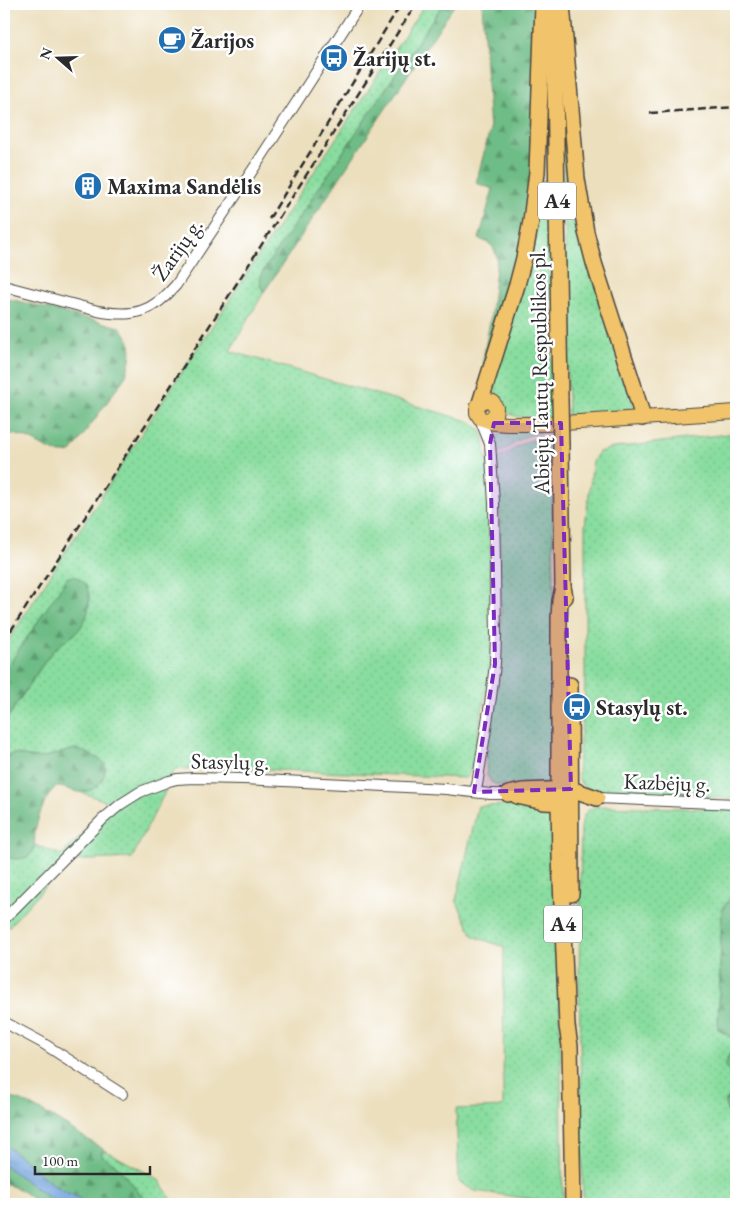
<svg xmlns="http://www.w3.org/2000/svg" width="740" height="1208" font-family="'EB Garamond',serif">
<defs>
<pattern id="grass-dots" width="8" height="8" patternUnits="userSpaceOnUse" patternTransform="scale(1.25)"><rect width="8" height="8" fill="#89dd9f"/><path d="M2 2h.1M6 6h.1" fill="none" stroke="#76be89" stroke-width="1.8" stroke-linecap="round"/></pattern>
<pattern id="forest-firs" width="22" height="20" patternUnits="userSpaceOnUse" patternTransform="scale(1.25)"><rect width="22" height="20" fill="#6ebc86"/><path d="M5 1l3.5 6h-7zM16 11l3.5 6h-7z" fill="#5b996e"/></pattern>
<pattern id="water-ripples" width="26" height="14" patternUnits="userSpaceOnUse" patternTransform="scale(1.25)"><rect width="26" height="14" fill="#72a3dc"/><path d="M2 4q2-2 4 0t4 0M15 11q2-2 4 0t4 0" fill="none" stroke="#5e85b3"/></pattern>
</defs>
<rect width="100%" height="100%" fill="#fff"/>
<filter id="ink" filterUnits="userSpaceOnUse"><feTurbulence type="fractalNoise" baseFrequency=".02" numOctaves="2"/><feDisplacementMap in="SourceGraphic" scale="10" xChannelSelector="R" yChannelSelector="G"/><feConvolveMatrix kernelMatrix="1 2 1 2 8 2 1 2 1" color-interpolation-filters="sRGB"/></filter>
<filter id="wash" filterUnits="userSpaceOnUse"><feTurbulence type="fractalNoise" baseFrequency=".0096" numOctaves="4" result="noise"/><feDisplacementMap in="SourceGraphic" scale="20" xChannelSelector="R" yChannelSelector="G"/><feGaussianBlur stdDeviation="1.12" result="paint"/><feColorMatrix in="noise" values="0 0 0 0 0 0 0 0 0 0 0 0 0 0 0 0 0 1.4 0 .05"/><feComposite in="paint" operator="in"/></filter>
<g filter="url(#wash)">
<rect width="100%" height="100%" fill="#ecdfbe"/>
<g fill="url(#grass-dots)" stroke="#5a8465">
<polygon points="425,4 443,4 267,265 262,273 260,286 264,292 230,351 468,421 473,423 481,431 484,439 486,456 489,480 492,636 490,669 471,769 468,776 465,778 206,767 174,770 167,788 132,858 68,861 4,932 4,857 15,859 31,854 35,845 61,855 114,804 80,792 91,790 100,783 75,749 42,758 28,757 17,754 4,755 4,723 52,651 63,641 74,635 68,577 4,672 4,647 164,399"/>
<polygon points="563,88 571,160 634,407 632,410 627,412 568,416"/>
<path d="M549 180 552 418C518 418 491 421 496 376L541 181Z"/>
<path d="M504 430H552C544 433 533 433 524 437 514 442 506 452 495 453 494 441 494 437 504 430Z"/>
<polygon points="736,433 736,799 596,791 586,788 581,784 578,775 580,740 584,710 585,679 585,526 593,461 599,452 613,448"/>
<path d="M552 436 556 771 553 777 545 784 497 785 491 782 487 775 486 762 497 687 501 649V616L499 496 496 460H498L499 458C507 455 512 449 520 445 530 439 541 438 552 436Z"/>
<path d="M538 804C547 806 551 808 554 817L559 966 563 1204H538V1200L475 1191 459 1182 456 1109 503 1107 504 947 473 936 456 900 478 806Z"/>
<path d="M597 806 721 809 736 810V897L731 898 722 908 718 1029 735 1040V1046L728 1057 729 1072 736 1071V1100L727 1099 725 1104 736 1135V1204H583L579 981 581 829C583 816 583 811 597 806Z"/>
<polygon points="106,1151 158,1179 175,1204 149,1204 115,1164 103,1157 100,1152"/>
</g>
<g fill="url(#forest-firs)" stroke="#4c7458">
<path d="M443 4H455L264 292C257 281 261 275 267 265Z"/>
<path d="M482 4H537L533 158 525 232 485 368 483 360 491 315 497 258C494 246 491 243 479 239L493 189 476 183 490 130Z"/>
<path d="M4 299 14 300 120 327C135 344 132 357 125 377L72 451C60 459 39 443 27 438 20 435 11 434 4 432Z"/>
<path d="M74 576C83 580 88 585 89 596 91 610 84 628 72 636 63 643 56 646 49 656 33 677 19 701 4 723V672L68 577Z"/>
<path d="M75 749C87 751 95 757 105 763 105 766 106 769 105 772 103 784 91 793 79 792 71 791 63 786 55 787 46 797 39 814 36 827 33 835 37 847 31 854 24 861 12 859 4 857V755L17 754 28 757 42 758Z"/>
<polygon points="736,897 736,1071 729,1072 725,1067 728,1057 735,1046 735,1040 718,1029 722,908 731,898"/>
<path d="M4 1095C41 1106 73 1131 106 1151L101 1152 103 1157 115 1164 149 1204H89L52 1184 13 1151 4 1144Z"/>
<polygon points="727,1099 736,1100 736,1135 725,1104"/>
<polygon points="4,1165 52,1200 59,1204 39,1204 21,1190 4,1183"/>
</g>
<polygon fill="url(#water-ripples)" stroke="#4e6784" points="4,1144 13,1151 52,1184 89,1204 59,1204 52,1200 4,1165"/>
</g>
<g filter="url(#ink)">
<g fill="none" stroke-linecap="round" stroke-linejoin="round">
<defs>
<g id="minor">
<path d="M4 286 98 311C133 318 153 312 176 285L256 165 360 4"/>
<polyline points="474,792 477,785 491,697 495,664 496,637 494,503 491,457 490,444 482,424 482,419"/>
<polyline points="597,798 736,804"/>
<polyline points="4,919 103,819 121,804 140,792 169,781 177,779 193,778 244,779 446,789 490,794 508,794"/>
<polyline points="4,1022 41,1042 122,1094"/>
</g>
<polyline id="major" points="488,420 495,415 496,408 493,402 486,400 480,403 477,407 477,413 480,418 494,423 507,424 547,424 736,412"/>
<g id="highway">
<polyline points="562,4 577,179 586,232 594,263 633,384 641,411 642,418"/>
<polyline points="554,15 560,398"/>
<polyline points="480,403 517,285 524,258 531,221 537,172 543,4"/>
<polyline points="561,446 563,587 565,597"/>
<polyline points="563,587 560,601 559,618 559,803 560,856 567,1026 570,1046 573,1204"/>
<polyline points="570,685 571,894"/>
<polyline points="508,794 522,791 571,789 597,798"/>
<polyline points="517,796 544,802 568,803"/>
</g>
</defs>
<use href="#minor" stroke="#484641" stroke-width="12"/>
<use href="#major" stroke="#484641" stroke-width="16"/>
<use href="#highway" stroke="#484641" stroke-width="18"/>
<use href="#minor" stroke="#fff" stroke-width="10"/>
<use href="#major" stroke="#f1c36a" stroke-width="14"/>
<use href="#highway" stroke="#f1c36a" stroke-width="15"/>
<g stroke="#2b2b2b" stroke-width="2.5" stroke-dasharray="8 4" stroke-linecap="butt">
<polyline points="650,113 736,107"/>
<polyline points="269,219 401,4"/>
<polyline points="4,641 169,389 416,4"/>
</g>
<defs>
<polyline id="highway-bridge" points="560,398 561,446"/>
</defs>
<use href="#highway-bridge" stroke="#484641" stroke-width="18" stroke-linecap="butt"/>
<use href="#highway-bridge" stroke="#f1c36a" stroke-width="15"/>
</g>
</g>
<path fill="#7b2cbf" fill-opacity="0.2" stroke="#7b2cbf" stroke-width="4" stroke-dasharray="10 6" stroke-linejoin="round" d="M494 423H561L571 789 474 792 495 664 490 444Z"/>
<defs>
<symbol id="cafe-disc" viewBox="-11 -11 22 22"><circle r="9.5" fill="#1f6fb2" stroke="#fff"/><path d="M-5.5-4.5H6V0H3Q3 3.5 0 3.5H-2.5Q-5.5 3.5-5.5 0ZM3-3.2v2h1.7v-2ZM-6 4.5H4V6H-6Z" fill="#fff"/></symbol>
<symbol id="bus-disc" viewBox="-11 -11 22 22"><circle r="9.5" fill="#1f6fb2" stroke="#fff"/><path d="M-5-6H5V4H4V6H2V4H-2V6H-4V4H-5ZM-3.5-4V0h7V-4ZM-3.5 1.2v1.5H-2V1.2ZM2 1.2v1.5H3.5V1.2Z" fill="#fff"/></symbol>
<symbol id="building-disc" viewBox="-11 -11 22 22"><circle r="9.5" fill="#1f6fb2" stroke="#fff"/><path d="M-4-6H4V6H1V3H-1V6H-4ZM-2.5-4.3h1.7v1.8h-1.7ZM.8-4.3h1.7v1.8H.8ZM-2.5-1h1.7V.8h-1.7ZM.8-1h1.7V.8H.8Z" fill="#fff"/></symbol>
</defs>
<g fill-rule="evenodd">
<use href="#cafe-disc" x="156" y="24" width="32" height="32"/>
<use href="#bus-disc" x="318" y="42" width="32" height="32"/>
<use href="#building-disc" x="72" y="170" width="32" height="32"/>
<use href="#bus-disc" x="561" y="691" width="32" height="32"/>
</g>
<g text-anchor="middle" stroke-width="5" stroke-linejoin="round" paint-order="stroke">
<g fill="#fff" stroke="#6b6b6b" stroke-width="1">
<rect x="538" y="182.5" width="38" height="37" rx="4"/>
<rect x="544" y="905.5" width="38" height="37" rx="4"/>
</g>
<g font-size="21" font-weight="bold" fill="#2b2b2b">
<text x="557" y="208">A4</text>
<text x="563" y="931">A4</text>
</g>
<g font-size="22" font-weight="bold" fill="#2b2b2b" stroke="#fff" text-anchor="start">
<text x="191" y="48">Žarijos</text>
<text x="353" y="66">Žarijų st.</text>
<text x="107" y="194">Maxima Sandėlis</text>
<text x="596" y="715">Stasylų st.</text>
</g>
<g font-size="22" fill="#2b2b2b" stroke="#fff">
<text transform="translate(177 249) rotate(-55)" y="8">Žarijų g.</text>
<text transform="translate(539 371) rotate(-91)" y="8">Abiejų Tautų Respublikos pl.</text>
<text transform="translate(230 761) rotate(1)" y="8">Stasylų g.</text>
<text transform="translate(667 782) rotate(2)" y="8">Kazbėjų g.</text>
</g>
</g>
<rect width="740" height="1208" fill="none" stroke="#fff" stroke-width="20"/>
<g transform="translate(58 58) rotate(290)" stroke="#ffffff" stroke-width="4" paint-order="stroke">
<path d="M0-4L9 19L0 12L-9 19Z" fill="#2b2b2b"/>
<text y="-8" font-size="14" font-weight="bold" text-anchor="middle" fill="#2b2b2b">N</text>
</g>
<path d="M35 1166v8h115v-8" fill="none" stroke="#2b2b2b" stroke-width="2.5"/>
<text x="42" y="1166" font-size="15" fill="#2b2b2b" stroke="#ffffff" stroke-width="4" paint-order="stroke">100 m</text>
</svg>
